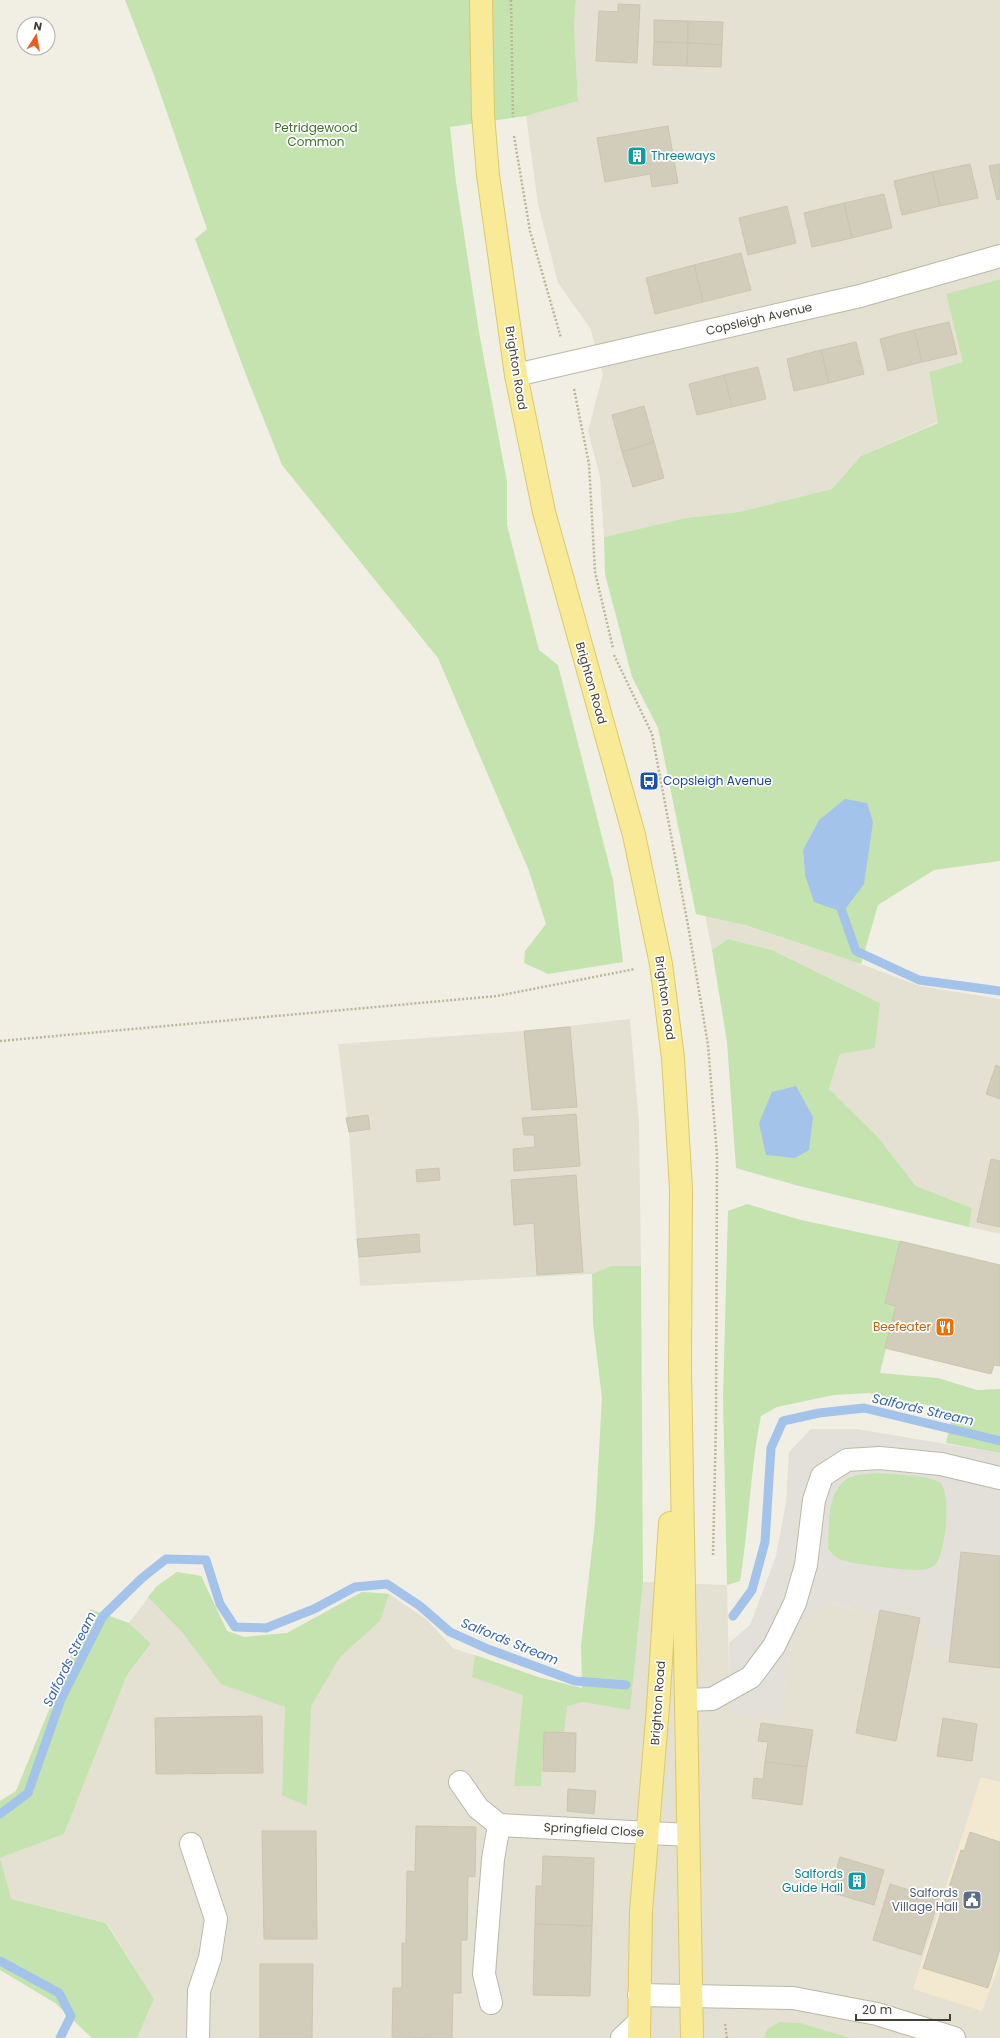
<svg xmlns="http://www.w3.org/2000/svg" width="1000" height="2038" font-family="Poppins,sans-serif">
<rect width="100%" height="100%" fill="#f1efe4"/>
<g fill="#e4e1d2">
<polygon points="576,0 1000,0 1000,279 946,294 964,362 929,372 938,422 861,456 832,489 739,512 686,518 604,537 600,477 588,431 603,374 590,328 558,283 538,204 526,116 578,101 574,26"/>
<polygon points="705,915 741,924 861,964 920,986 1000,999 1000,1234 969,1227 972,1208 916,1186 877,1136 829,1089 840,1054 880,1003 772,950 728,939 712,950"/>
<polygon points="630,1019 639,1123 641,1266 611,1266 592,1274 360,1286 349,1132 338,1044 524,1031"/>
<polygon points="177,1572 201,1576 227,1631 244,1637 287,1633 362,1592 389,1594 426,1619 453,1648 538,1677 582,1689 629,1710 643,1582 727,1585 730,1714 779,1718 792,1641 814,1610 828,1602 859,1610 880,1610 920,1618 950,1649 1000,1668 1000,2038 137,2038 154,1999 107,1923 10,1899 0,1858 64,1834 127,1675 151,1645 129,1623 157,1586"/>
</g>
<polygon fill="#f2e9d0" points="981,1777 1000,1782 1000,1964 982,2011 913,1989"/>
<polygon fill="#e3e0d9" points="811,1429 857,1429 1000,1453 1000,1668 949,1662 949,1649 927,1647 928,1628 918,1625 919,1618 881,1610 880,1615 828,1602 814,1610 792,1641 779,1719 730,1714 729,1643 750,1625 776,1556 786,1502 789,1452"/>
<g fill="#c4e3af" fill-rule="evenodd">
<polygon points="125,0 576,0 574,26 578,101 526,116 450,127 456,182 479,332 507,482 507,525 539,650 558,665 613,880 623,962 548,974 524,963 525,951 546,924 529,871 438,658 282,465 248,380 195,239 207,229 154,75"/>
<path d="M1000 279V861L934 870 878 905 861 964 745 925 696 914 658 728 632 677 605 574 604 537 686 518 739 512 832 489 861 456 938 423 929 372 963 362 946 294ZM819 820 805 875 803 850Z"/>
<polygon points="728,939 772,950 880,1003 875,1048 840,1054 829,1089 877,1136 916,1186 972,1208 969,1227 799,1186 736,1168 727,1042 712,950"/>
<path d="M747 1204 801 1220 900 1241 885 1303 896 1306 880 1373 938 1378 977 1390 1000 1389V1453L946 1443 953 1413 927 1405 868 1393 834 1395 777 1407 761 1416C750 1471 749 1526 740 1581L727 1585 723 1398 728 1211Z"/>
<polygon points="611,1266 641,1266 643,1582 630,1710 583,1702 567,1706 564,1733 544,1733 541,1786 514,1786 523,1695 472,1677 475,1655 538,1677 582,1688 581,1646 595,1522 602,1398 593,1324 592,1274"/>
<path d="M876 1473C890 1474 927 1475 939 1482 953 1491 945 1555 935 1565 932 1568 924 1570 920 1570 908 1571 850 1564 839 1559 835 1557 831 1552 828 1549 829 1527 826 1492 848 1478 855 1474 868 1474 876 1473Z"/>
<polygon points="177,1572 201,1576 227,1631 244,1637 287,1633 362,1592 389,1594 380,1621 340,1657 311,1706 307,1806 282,1795 285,1707 221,1684 182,1632 148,1597 157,1586"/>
<polygon points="90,1609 129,1623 151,1644 127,1675 64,1834 0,1858 0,1801 16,1791"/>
<polygon points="0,1858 11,1899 106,1923 154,1999 137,2038 92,2038 55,2003 0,1970"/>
<polygon points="780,2022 800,2023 850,2038 764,2038 767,2029"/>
</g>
<g fill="#a3c3eb">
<polygon points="845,799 867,803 873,822 864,884 843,912 814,902 805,875 803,850 819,820"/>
<polygon points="796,1086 813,1117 809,1150 795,1158 766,1155 759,1123 772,1092"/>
</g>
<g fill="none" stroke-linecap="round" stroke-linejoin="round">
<g stroke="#a3c3eb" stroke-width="9">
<polyline points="839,903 856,951 919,980 1000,991"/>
<polyline points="733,1616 752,1590 765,1542 771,1448 783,1421 819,1413 864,1408 1000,1441"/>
<polyline points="0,1814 28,1793 61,1699 103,1616 142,1578 166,1559 206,1560 220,1604 235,1627 266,1628 314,1609 355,1587 387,1584 420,1606 450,1632 488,1649 575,1681 626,1685"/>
<polyline points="0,1961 59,1993 71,2016 60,2038"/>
</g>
</g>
<g fill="#d2ccba" stroke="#ccc5ae">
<polygon points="618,4 640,5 637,63 596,61 599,11 618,12"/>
<polygon points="654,20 688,21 688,43 654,42"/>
<polygon points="688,21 723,22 722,45 688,43"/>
<polygon points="654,42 688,43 687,66 653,65"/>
<polygon points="688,43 722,45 721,67 687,66"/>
<polygon points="668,126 678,183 652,187 650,174 605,182 597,138"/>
<polygon points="970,164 978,198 940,206 932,172"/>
<polygon points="1000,164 1000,199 997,200 989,166"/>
<polygon points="932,172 940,206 902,215 894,181"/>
<polygon points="884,194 892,228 852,238 844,203"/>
<polygon points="844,203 852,238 812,247 804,213"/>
<polygon points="787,206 796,243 748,255 739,218"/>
<polygon points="741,253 751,290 703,302 694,265"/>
<polygon points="694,265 703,302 655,314 646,278"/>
<polygon points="949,322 957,354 922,362 914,330"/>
<polygon points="914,330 922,362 888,371 880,339"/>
<polygon points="856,342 864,374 829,383 821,350"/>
<polygon points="821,350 829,383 794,391 787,359"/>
<polygon points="758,367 766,399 732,407 724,375"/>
<polygon points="724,375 732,407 697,415 689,384"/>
<polygon points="644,406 654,442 622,452 612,415"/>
<polygon points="654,442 664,478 633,487 622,452"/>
<polygon points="570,1027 577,1107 532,1110 524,1031"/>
<polygon points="996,1065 1000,1067 1000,1099 986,1094"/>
<polygon points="576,1114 580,1166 514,1171 513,1149 535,1147 534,1135 524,1135 522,1118"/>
<polygon points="368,1115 370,1129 349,1132 346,1118"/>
<polygon points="991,1159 1000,1161 1000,1227 977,1222"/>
<polygon points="439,1168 440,1180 417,1182 416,1170"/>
<polygon points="576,1175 583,1272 537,1275 534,1223 514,1225 511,1180"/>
<polygon points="419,1234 420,1252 359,1257 357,1239"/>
<polygon points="900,1241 1000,1265 1000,1366 994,1365 991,1374 885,1348 896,1306 885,1303"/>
<polygon points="961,1552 1000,1556 1000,1668 949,1662"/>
<polygon points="880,1610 920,1618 896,1741 856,1733"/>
<polygon points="262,1716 263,1773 156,1774 155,1718"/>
<polygon points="943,1718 977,1724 972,1761 937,1756"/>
<polygon points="761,1723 813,1730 807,1767 765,1762 768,1742 758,1741"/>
<polygon points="544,1732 576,1733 575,1772 543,1771"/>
<polygon points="765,1762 807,1767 802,1805 752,1798 754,1778 763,1779"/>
<polygon points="568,1789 596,1791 594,1814 567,1811"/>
<polygon points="416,1826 476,1827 475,1877 468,1876 467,1940 461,1940 461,1993 453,1993 452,2038 392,2037 393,1988 402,1988 402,1943 406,1943 407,1871 415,1872"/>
<polygon points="262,1831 316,1831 317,1939 264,1939"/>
<polygon points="970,1832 1000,1842 1000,1949 988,1988 923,1968 961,1850 964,1851"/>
<polygon points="543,1856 594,1858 592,1926 535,1924 536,1886 542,1886"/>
<polygon points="840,1857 884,1870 874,1905 830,1892"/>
<polygon points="890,1884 939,1899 921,1955 873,1940"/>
<polygon points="535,1924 592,1926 590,1996 533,1995"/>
<polygon points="260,1964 313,1964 312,2038 260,2038"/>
</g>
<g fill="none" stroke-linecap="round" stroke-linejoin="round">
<defs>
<g id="minor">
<polyline points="516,375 860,296 1000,256"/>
<polyline points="686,1700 712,1699 751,1677 774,1646 795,1603 806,1565 814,1500 822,1476 847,1460 880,1458 941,1464 1000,1478"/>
<polyline points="460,1782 478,1808 499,1825"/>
<polyline points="191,1844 216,1919 210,1958 199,1991 198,2038"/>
<polyline points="639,1995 793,1998 877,2014 954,2038"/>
<polyline points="491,2003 484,1974 493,1859 499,1825 688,1835"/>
<polyline points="622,2038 638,2023"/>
</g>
<g id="major">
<polyline points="481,0 483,115 488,175 516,375 544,512 634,835 661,964 673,1058 681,1189 680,1368 692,2038"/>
<polyline points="639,2038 641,1911 658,1707 670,1523"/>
</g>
</defs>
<use href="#minor" stroke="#bbb8a7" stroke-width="24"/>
<use href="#major" stroke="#dbca68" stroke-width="24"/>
<g stroke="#bcb59a" stroke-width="2.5" stroke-dasharray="2 2" stroke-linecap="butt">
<polyline points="511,0 513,117"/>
<polyline points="514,136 530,231 561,338"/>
<polyline points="574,389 589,464 595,572 613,648"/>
<polyline points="614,655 652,734 689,931 708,1045 717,1155 716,1422 713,1556"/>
<polyline points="0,1041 497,996 635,969"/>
<polyline points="725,2024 727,2038"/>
</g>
<use href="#minor" stroke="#fff" stroke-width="22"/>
<use href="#major" stroke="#f8ea96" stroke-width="22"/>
</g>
<defs>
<symbol id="building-square" viewBox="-11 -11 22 22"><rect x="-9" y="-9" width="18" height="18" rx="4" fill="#0f9aa8" stroke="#fff"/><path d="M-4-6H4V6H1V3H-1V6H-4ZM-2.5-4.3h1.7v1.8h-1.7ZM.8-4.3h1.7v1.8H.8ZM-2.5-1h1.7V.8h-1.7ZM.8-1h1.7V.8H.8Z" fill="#fff"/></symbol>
<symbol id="bus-square" viewBox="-11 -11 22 22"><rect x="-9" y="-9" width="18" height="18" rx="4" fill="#1a4fb4" stroke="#fff"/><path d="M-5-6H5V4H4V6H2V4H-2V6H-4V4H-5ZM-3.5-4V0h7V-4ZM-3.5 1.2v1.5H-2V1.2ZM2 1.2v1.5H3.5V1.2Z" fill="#fff"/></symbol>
<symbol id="restaurant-square" viewBox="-11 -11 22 22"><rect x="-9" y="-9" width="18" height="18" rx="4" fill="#e8710a" stroke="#fff"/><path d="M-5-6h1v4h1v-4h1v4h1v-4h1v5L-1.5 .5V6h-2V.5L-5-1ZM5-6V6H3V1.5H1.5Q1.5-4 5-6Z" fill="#fff"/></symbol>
<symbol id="civic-square" viewBox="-11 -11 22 22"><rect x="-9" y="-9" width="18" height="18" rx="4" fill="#5c6f8a" stroke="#fff"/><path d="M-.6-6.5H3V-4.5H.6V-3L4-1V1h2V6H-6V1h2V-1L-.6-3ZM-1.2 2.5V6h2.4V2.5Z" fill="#fff"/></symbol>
</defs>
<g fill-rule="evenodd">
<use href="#building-square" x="626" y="145" width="22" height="22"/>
<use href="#bus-square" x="638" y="770" width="22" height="22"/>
<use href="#restaurant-square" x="934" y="1316" width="22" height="22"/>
<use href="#building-square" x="846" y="1870" width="22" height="22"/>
<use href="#civic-square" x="961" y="1889" width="22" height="22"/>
</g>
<g text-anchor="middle" stroke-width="3.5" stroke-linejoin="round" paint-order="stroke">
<g font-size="12" fill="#3c702c" stroke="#fff">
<text x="316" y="132">Petridgewood<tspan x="316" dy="14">Common</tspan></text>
</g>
<g font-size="12" fill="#0d838f" stroke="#fff" text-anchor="start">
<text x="651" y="160">Threeways</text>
<text x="843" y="1878" text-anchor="end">Salfords<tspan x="843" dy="14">Guide Hall</tspan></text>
</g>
<g font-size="12" fill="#423f34" stroke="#fff">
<text transform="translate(759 319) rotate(-13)" y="4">Copsleigh Avenue</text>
<text transform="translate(516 368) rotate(81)" y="4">Brighton Road</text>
<text transform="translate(591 683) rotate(74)" y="4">Brighton Road</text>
<text transform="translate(665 998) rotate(82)" y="4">Brighton Road</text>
<text transform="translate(658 1703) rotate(-86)" y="4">Brighton Road</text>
<text transform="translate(594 1830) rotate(3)" y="4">Springfield Close</text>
</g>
<g font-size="12" fill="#164399" stroke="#fff" text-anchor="start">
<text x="663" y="785">Copsleigh Avenue</text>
</g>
<g font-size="12" fill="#c56008" stroke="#fff" text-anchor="end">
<text x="931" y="1331">Beefeater</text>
</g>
<g font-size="12" fill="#4e5e75" stroke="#fff" text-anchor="end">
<text x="958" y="1897">Salfords<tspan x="958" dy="14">Village Hall</tspan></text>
</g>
<g font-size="13" font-style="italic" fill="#3566a7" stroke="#fff">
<text transform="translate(923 1409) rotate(13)" y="5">Salfords Stream</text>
<text transform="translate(510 1641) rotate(22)" y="5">Salfords Stream</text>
<text transform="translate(69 1659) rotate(-64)" y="5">Salfords Stream</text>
</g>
</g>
<g transform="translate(36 36) rotate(11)"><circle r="19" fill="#ffffff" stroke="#b3b2ae"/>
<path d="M0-3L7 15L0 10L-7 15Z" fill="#ec5d20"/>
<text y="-6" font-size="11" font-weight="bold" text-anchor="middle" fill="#423f34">N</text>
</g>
<path d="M856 2014v6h94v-6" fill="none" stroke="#423f34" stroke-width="2"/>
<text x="862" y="2014" font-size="12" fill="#423f34" stroke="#ffffff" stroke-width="3" paint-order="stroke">20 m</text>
</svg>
